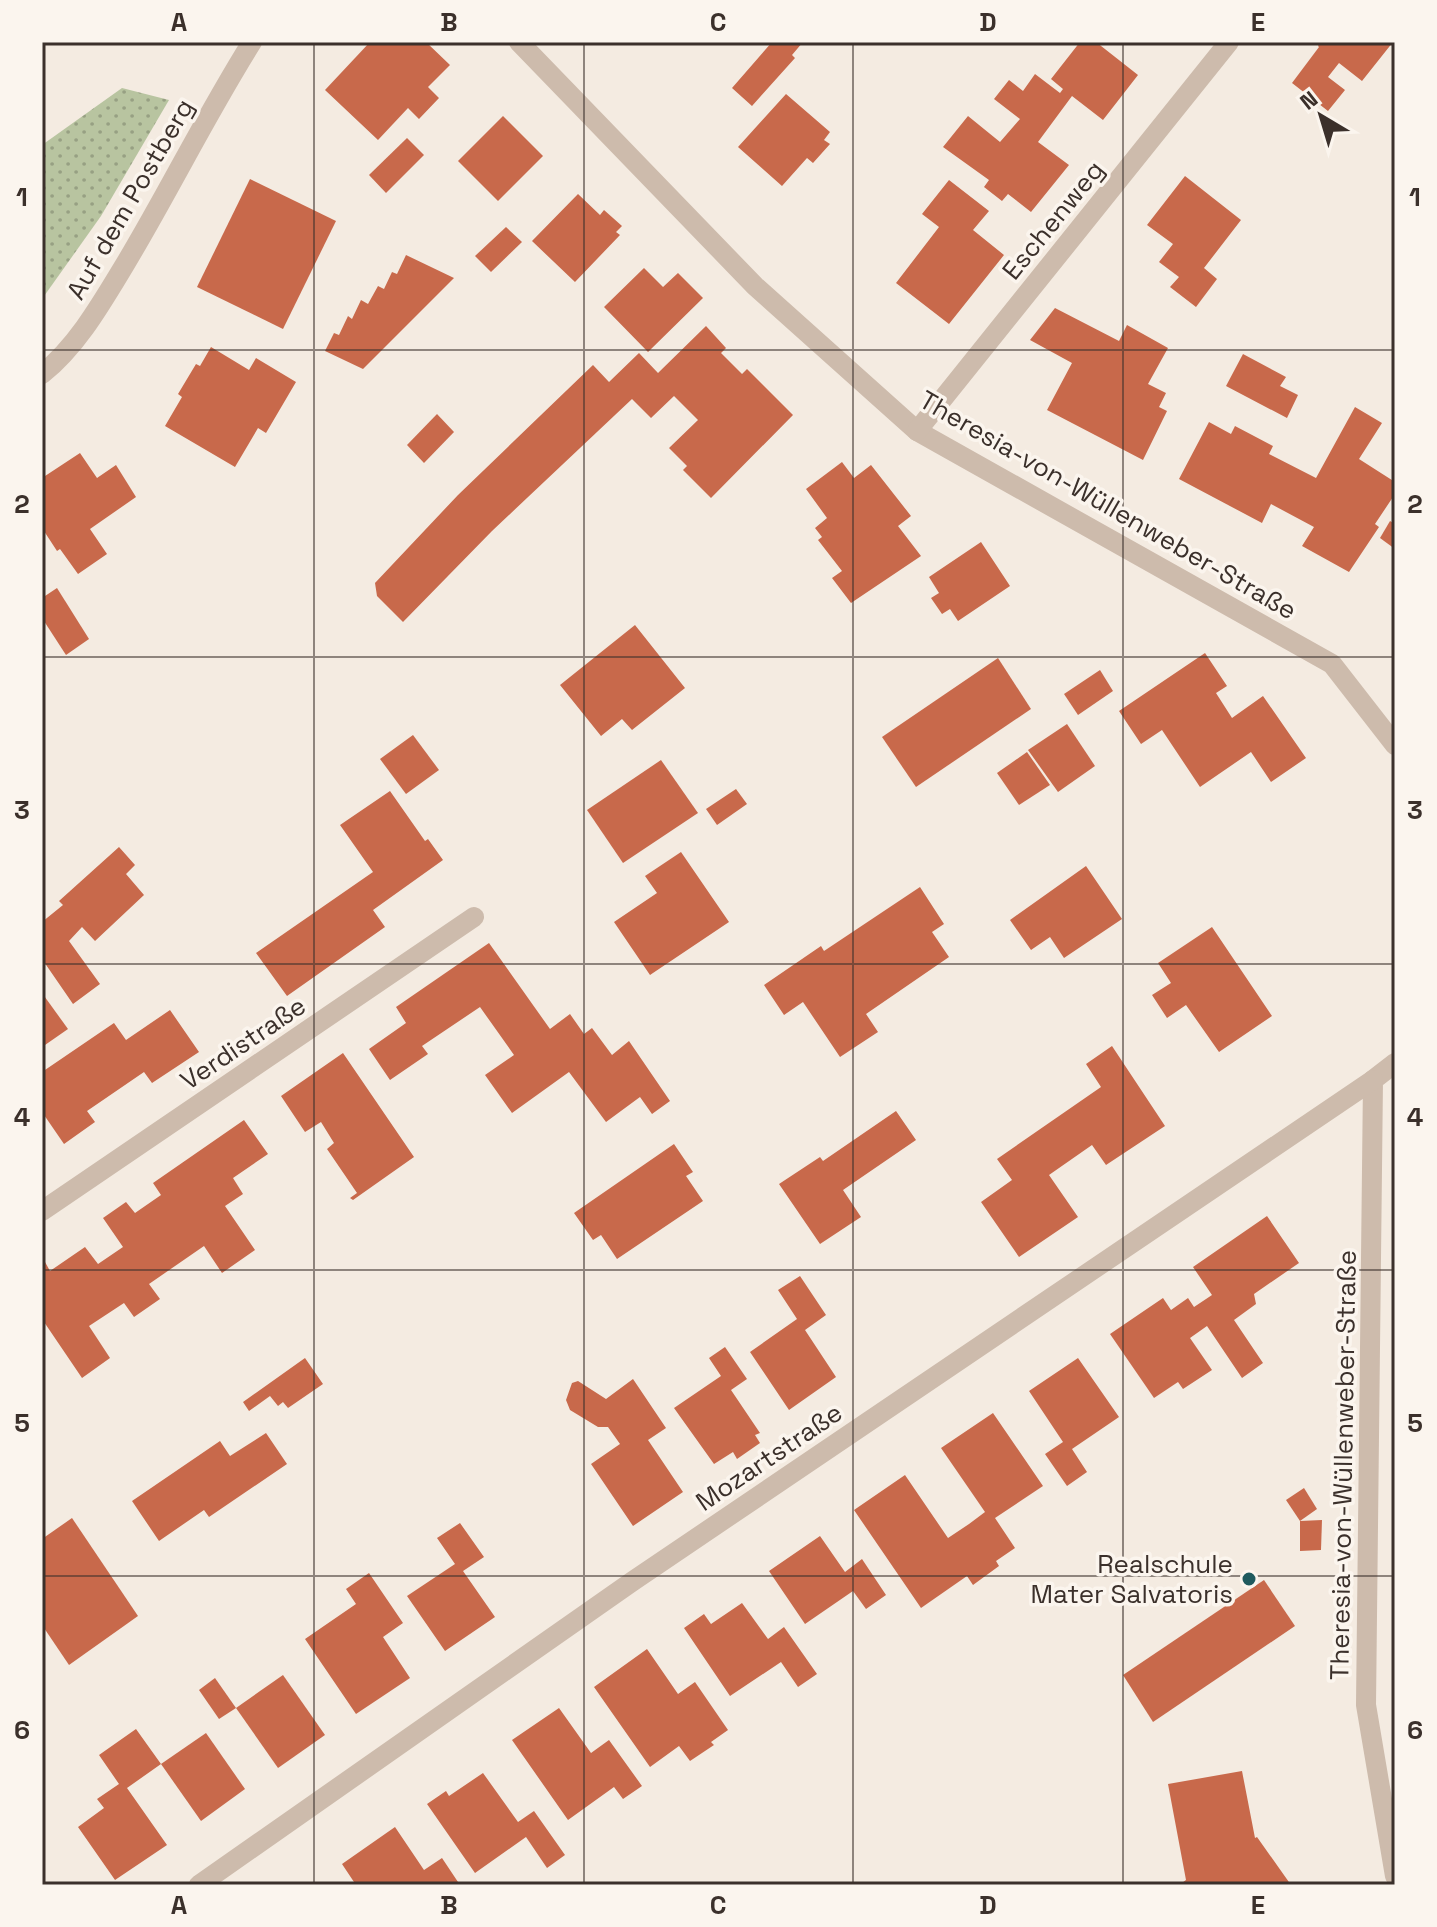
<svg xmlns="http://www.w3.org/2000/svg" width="1437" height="1927" font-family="'Space Grotesk',sans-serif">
<defs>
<pattern id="grass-dots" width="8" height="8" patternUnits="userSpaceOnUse" patternTransform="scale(2)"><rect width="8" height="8" fill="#b8c4a0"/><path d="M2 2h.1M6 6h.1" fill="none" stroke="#97a083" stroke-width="1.8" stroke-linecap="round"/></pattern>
</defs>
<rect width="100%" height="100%" fill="#f4ebe1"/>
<polygon fill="url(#grass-dots)" points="122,88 169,100 101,216 42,299 42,145"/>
<g fill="#c8694b">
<polygon points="370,42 426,42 450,65 428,87 439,98 419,119 408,108 378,140 325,90"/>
<polygon points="772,42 803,42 792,55 795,58 752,106 732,88"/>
<polygon points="1080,42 1096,42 1138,75 1103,120 1072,96 1038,142 1069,165 1031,212 1008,194 1002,201 984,187 989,180 943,147 968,116 1000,142 1020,119 994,99 1009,80 1023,91 1035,74 1060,93 1063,89 1051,79"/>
<polygon points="1320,42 1393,42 1362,81 1339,63 1328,77 1345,90 1328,111 1292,83 1319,47 1318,46"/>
<polygon points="786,94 830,132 824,140 830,144 813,163 807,158 782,186 738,147"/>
<polygon points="503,116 543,156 498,201 458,161"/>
<polygon points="407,138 424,155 386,193 369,175"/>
<polygon points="1185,176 1241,220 1204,268 1217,279 1196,307 1170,287 1179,277 1159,262 1173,244 1147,225"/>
<polygon points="250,179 336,221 283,329 197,287"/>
<polygon points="949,180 989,211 973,230 1004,255 949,324 896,283 939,227 922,214"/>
<polygon points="578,194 600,215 604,210 622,226 616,232 620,235 575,282 532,241"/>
<polygon points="506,227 522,242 491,272 475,256"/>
<polygon points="406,255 454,278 363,369 325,351 334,333 339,335 348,316 352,319 361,300 368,304 378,286 384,289 392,272 397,274"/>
<polygon points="644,268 663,287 678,273 703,298 648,352 604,307"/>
<polygon points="1055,308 1119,341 1127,325 1168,348 1148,384 1166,393 1159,407 1167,411 1143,460 1047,410 1072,363 1030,340"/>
<polygon points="706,326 726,348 721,353 742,374 747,369 793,415 711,498 683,470 687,466 669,448 698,420 674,396 651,418 632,399 492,531 403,622 377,596 375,583 458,495 593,365 609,382 639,353 658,373"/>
<polygon points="211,347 249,370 256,358 296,382 266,433 258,428 235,467 165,426 182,397 178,394 196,364 200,366"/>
<polygon points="1243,354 1286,377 1280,386 1298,395 1287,418 1226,386"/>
<polygon points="1355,407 1382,423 1359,459 1395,482 1395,494 1375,524 1379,527 1349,572 1302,546 1314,527 1271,504 1262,523 1179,479 1209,422 1231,434 1235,426 1273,446 1269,454 1316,478"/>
<polygon points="437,414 454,432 424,463 407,445"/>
<polygon points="80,453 97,478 116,465 136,497 90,529 107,554 78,574 60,549 57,551 42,528 42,478"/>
<polygon points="842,462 854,478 871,465 911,516 898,526 921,556 851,603 832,578 842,571 818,540 822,537 815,528 827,518 806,489"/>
<polygon points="1390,521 1395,524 1395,549 1380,538"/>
<polygon points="981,542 1010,586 958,621 950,609 942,614 931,598 939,593 929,577"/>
<polygon points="57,588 89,639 66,655 42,618 42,598"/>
<polygon points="635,625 685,688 632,730 622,719 601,736 560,685"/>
<polygon points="1205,653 1227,686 1216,693 1232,718 1263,696 1306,758 1271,782 1251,752 1200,787 1162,730 1141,744 1119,711"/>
<polygon points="998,658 1031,709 916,787 882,737"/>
<polygon points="1100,670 1113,691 1078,715 1064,694"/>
<polygon points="1067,724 1095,766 1058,792 1028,750"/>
<polygon points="413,735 439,770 406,794 380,759"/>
<polygon points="1027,752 1050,785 1019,805 997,773"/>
<polygon points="661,760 698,813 623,863 587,810"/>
<polygon points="736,789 747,804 717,825 706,809"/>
<polygon points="390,791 425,841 428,839 443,860 373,910 385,927 287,996 256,953 373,872 340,825"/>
<polygon points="119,847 135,865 126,874 144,895 95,941 82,927 69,941 100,984 73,1004 42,959 42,922 63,905 59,901"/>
<polygon points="681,852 729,922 650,975 614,922 657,893 645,876"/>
<polygon points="1086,866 1122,919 1064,958 1050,937 1031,950 1010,920"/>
<polygon points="920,887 944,924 932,932 949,957 866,1014 878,1032 840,1057 803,1002 784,1015 764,985 821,946 824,951"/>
<polygon points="1212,927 1272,1016 1219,1052 1186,1005 1167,1018 1152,995 1171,983 1158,963"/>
<polygon points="489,943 550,1029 570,1014 584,1034 592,1028 612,1055 629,1041 670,1101 652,1114 640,1097 606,1122 569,1072 512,1113 485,1075 514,1055 480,1007 422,1046 428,1054 390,1080 369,1049 406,1023 396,1007"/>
<polygon points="42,993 68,1029 45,1045 42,1040"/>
<polygon points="170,1010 199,1052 152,1083 144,1072 87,1111 95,1122 64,1144 42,1112 42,1072 114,1023 126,1040"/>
<polygon points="1112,1046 1165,1126 1106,1165 1092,1145 1049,1175 1078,1217 1019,1257 981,1202 1012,1180 997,1159 1101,1087 1086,1064"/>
<polygon points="343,1053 414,1157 353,1200 350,1198 357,1193 327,1149 334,1143 321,1122 305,1132 281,1096"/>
<polygon points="896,1111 916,1140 843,1190 861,1217 820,1244 779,1184 820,1157 823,1161"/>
<polygon points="244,1120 268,1154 233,1178 243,1194 225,1206 255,1250 222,1273 204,1246 149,1284 160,1299 134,1317 124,1303 89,1326 110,1358 82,1378 42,1319 42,1264 45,1262 50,1271 85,1247 98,1264 123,1247 103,1218 126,1202 135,1213 161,1195 153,1183"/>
<polygon points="674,1144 693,1172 686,1176 703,1201 617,1259 601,1235 593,1240 574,1213"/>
<polygon points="1267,1216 1299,1263 1254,1294 1256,1304 1234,1320 1263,1363 1242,1378 1207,1326 1190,1338 1212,1370 1183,1389 1178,1382 1154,1398 1110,1334 1163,1298 1171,1310 1188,1298 1194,1307 1212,1295 1193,1267"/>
<polygon points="800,1276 826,1315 805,1330 836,1377 789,1410 750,1352 797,1319 778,1290"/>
<polygon points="725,1347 747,1379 731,1390 760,1433 755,1435 760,1443 737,1459 733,1452 714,1464 674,1408 721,1376 709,1358"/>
<polygon points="305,1358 323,1384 288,1408 283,1402 278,1406 270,1396 249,1411 243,1402"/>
<polygon points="1078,1358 1119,1417 1072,1449 1087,1472 1067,1486 1045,1454 1063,1442 1029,1391"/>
<polygon points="633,1379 666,1428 648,1440 683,1492 633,1526 591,1464 620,1444 608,1427 598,1427 570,1410 566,1400 572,1383 578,1381 606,1399"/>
<polygon points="993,1413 1043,1486 995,1518 1015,1548 996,1561 999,1566 973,1585 967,1576 921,1608 854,1510 905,1475 948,1538 969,1524 985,1512 941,1448"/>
<polygon points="266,1433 287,1464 209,1517 204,1510 159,1541 132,1501 220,1441 230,1456"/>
<polygon points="1304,1488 1317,1509 1300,1521 1286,1500"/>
<polygon points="72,1518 138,1616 69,1665 42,1625 42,1539"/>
<polygon points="1322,1520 1321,1550 1300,1551 1300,1521"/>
<polygon points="460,1523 484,1557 463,1571 495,1617 445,1651 407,1596 455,1564 437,1538"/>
<polygon points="820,1536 845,1572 862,1559 886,1595 866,1609 853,1591 805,1624 769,1571"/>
<polygon points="369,1573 403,1623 383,1637 410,1678 356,1714 305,1639 356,1604 346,1589"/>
<polygon points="1264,1580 1295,1626 1153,1722 1123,1675"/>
<polygon points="742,1603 768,1639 784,1627 817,1674 798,1687 781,1662 730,1696 684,1628 704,1614 711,1624"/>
<polygon points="647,1649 678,1694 695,1682 728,1730 711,1742 714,1745 690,1761 679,1746 650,1767 594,1687"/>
<polygon points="283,1675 325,1735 278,1768 236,1708"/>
<polygon points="215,1678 236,1708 219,1719 199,1690"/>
<polygon points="559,1708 591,1753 609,1740 642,1786 623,1799 614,1787 568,1820 512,1740"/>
<polygon points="136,1729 161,1764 127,1788 167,1845 115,1880 78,1827 104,1808 97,1799 119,1784 99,1755"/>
<polygon points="206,1733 245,1789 201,1821 161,1764"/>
<polygon points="1242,1771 1255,1838 1257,1837 1291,1885 1179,1885 1186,1880 1168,1784"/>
<polygon points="483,1773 518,1822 534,1811 565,1855 547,1868 526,1837 475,1873 427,1804 446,1791 449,1796"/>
<polygon points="395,1827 424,1870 442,1858 460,1885 356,1885 342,1864"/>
</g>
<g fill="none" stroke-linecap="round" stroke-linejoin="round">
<g stroke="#cdbbac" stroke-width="20">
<polyline points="519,42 755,286 917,431 1332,664 1395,745"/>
<path d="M42 374C77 346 101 304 124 266 168 193 206 115 252 42"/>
<polyline points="917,431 1229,42"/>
<polyline points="1395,1063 1373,1080 1366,1705 1395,1876"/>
<polyline points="42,1211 474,917"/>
<polyline points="199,1885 633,1581 1373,1080"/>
</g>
</g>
<path fill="none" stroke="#3b302b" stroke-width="2" stroke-opacity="0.55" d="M314 42V1885M584 42V1885M853 42V1885M1123 42V1885M42 350H1395M42 657H1395M42 964H1395M42 1270H1395M42 1576H1395"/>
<circle fill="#1f5a5e" stroke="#fbf5ee" stroke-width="3" cx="1249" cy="1579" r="8"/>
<g text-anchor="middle" stroke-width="7" stroke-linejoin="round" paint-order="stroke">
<g font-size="26" fill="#3b302b" stroke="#fbf5ee">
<text transform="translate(130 199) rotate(-60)" y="9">Auf dem Postberg</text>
<text transform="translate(1053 220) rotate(-51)" y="9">Eschenweg</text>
<text transform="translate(1108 505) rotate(30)" y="9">Theresia-von-Wüllenweber-Straße</text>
<text transform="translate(243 1043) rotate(-34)" y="9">Verdistraße</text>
<text transform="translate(769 1457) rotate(-34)" y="9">Mozartstraße</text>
<text transform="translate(1343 1465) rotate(-89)" y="9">Theresia-von-Wüllenweber-Straße</text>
</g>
<g font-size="26" fill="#3b302b" stroke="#fbf5ee" text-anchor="end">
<text x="1233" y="1573">Realschule<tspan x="1233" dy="30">Mater Salvatoris</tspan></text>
</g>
</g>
<rect width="1437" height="1927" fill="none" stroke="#fbf5ee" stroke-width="88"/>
<g transform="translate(1321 116) rotate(322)" stroke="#fbf5ee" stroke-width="6" paint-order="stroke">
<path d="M0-6L14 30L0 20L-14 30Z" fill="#3b302b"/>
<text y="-12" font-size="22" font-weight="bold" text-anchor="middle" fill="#3b302b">N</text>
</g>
<rect x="44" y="44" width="1349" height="1839" fill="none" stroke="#3b302b" stroke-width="3"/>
<g font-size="26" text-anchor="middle" font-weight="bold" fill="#3b302b">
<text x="179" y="31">A</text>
<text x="449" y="31">B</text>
<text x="718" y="31">C</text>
<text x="988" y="31">D</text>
<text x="1258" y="31">E</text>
<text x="22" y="206">1</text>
<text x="1415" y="206">1</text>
<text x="22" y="513">2</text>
<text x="1415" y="513">2</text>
<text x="22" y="819">3</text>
<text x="1415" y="819">3</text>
<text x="22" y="1126">4</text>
<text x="1415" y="1126">4</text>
<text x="22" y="1432">5</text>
<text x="1415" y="1432">5</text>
<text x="22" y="1739">6</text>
<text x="1415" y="1739">6</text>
<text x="179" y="1914">A</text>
<text x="449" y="1914">B</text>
<text x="718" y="1914">C</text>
<text x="988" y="1914">D</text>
<text x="1258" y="1914">E</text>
</g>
</svg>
